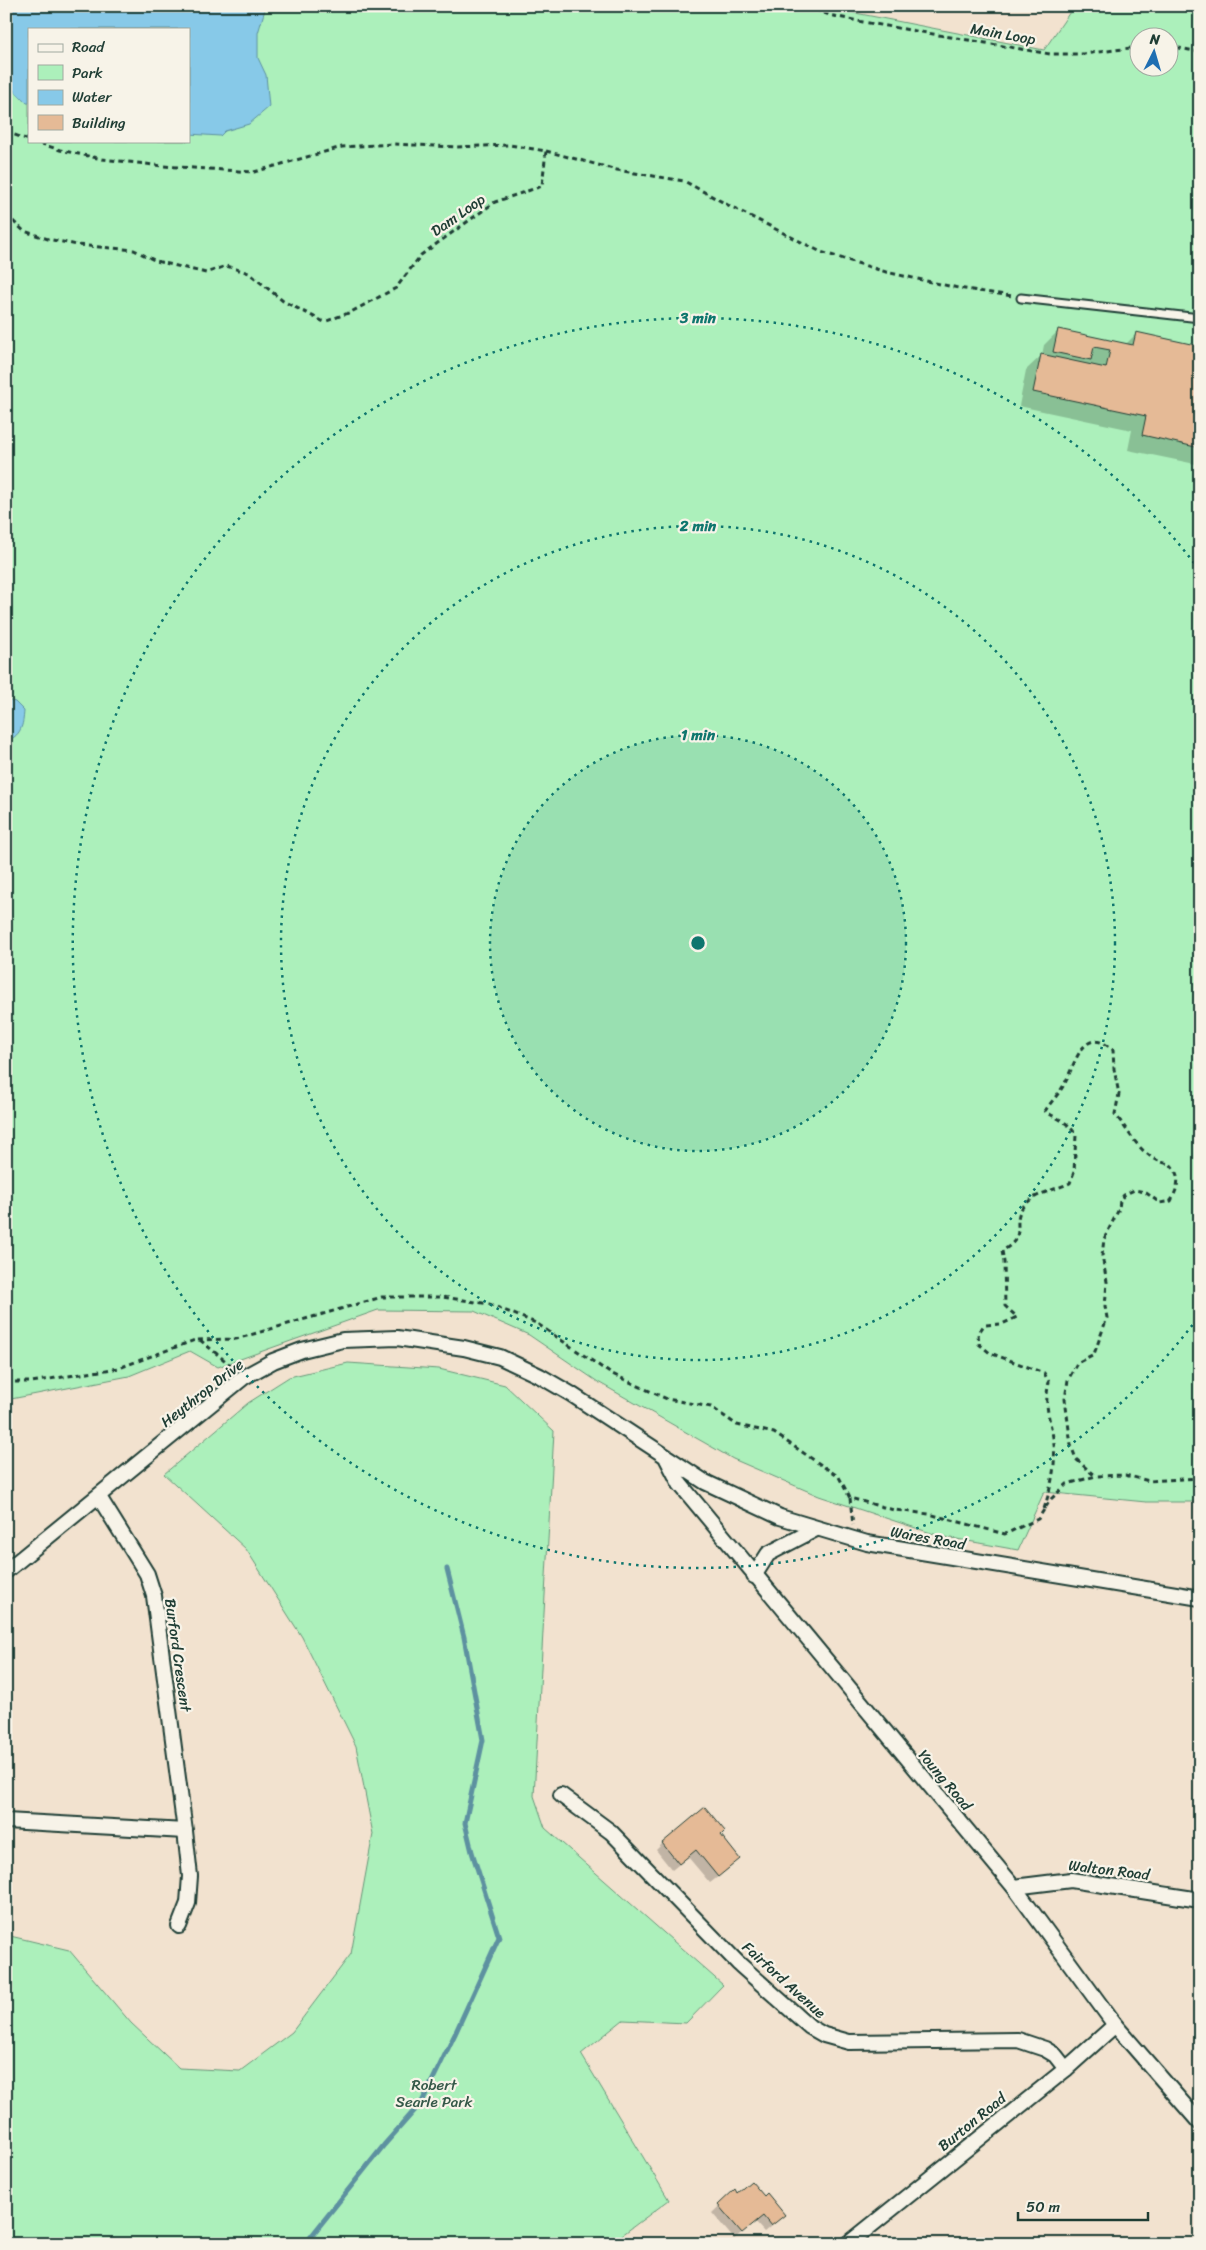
<svg xmlns="http://www.w3.org/2000/svg" width="1206" height="2250" font-family="Sriracha,sans-serif">
<rect width="100%" height="100%" fill="#f2e2cf"/>
<filter id="ink" filterUnits="userSpaceOnUse"><feTurbulence type="fractalNoise" baseFrequency=".02" numOctaves="2"/><feDisplacementMap in="SourceGraphic" scale="10" xChannelSelector="R" yChannelSelector="G"/><feConvolveMatrix kernelMatrix="1 2 1 2 8 2 1 2 1" color-interpolation-filters="sRGB"/></filter>
<g filter="url(#ink)">
<g fill="#acf0bb" stroke="#669678" fill-rule="evenodd">
<path d="M6 6H828L835 9 1044 50 1074 6H1200V1502H1146L1044 1492 1018 1550 940 1536 819 1496 733 1459 598 1382 529 1335 474 1311 378 1310 218 1367 190 1351 129 1376 6 1400ZM29 29H189V141H29ZM1138 38H1168V68H1138Z"/>
<polygon points="348,1363 439,1369 505,1385 554,1431 534,1796 545,1828 723,1985 686,2023 623,2020 581,2054 669,2200 610,2244 6,2244 6,1935 69,1950 131,2023 179,2068 240,2071 292,2032 351,1954 373,1834 356,1746 302,1637 246,1549 164,1474 248,1403 289,1377"/>
</g>
<g fill="#87c9e8" stroke="#5d91a0">
<polygon points="6,6 266,6 258,33 258,58 266,75 269,107 249,124 225,131 220,136 189,134 189,29 29,29 29,103 27,103 6,83"/>
<path d="M6 699 15 702 24 711C23 726 21 736 6 741Z"/>
</g>
<g fill="#0003">
<polygon points="1058,331 1125,345 1136,334 1200,347 1200,465 1128,450 1132,430 1019,406 1026,370 1042,355 1044,345"/>
<polygon points="719,1835 732,1866 710,1883 688,1857 672,1870 656,1850 663,1843"/>
<polygon points="735,2191 737,2194 776,2222 764,2232 755,2222 734,2239 712,2213"/>
</g>
<g fill="none" stroke-linecap="round" stroke-linejoin="round">
<polyline stroke="#5d91a0" stroke-width="5" points="305,2244 384,2145 422,2102 455,2034 499,1937 472,1852 465,1823 483,1740 464,1637 447,1569"/>
</g>
<g fill="#e5ba96" stroke="#1f3d34">
<polygon points="1058,329 1133,345 1136,332 1200,346 1200,448 1142,435 1146,416 1033,392 1041,354 1106,368 1110,350 1094,347 1091,360 1053,352"/>
<polygon points="705,1807 725,1831 721,1835 740,1859 718,1877 696,1850 679,1864 662,1843"/>
<polygon points="751,2181 764,2196 767,2193 785,2215 771,2226 763,2216 742,2233 718,2205 735,2189 737,2193"/>
</g>
<g fill="none" stroke-linecap="round" stroke-linejoin="round">
<defs>
<polyline id="lane" points="1021,298 1200,318"/>
<g id="street">
<polyline points="667,1459 680,1484 1014,1887 1115,2025 1200,2123"/>
<polyline points="6,1571 244,1377 273,1361 302,1350 343,1340 397,1338 464,1348 500,1357 540,1376 571,1394 705,1482 780,1517 867,1543 1200,1598"/>
<polyline points="754,1576 768,1554 816,1529"/>
<polyline points="561,1795 611,1832 738,1963 810,2027 824,2035 849,2042 1018,2040 1045,2049 1055,2055 1066,2069"/>
<polyline points="6,1821 185,1831 154,1596 147,1574 99,1497"/>
<polyline points="1014,1887 1071,1880 1200,1900"/>
<polyline points="179,1926 188,1903 190,1876 185,1831"/>
<polyline points="848,2244 1066,2069 1115,2025"/>
</g>
</defs>
<use href="#lane" stroke="#1f3d34" stroke-width="11"/>
<use href="#street" stroke="#1f3d34" stroke-width="18"/>
<g stroke="#1f3d34" stroke-width="3" stroke-dasharray="5 4" stroke-linecap="butt">
<polyline points="807,6 829,15 863,22 1050,54 1084,54 1138,47"/>
<polyline points="1168,46 1200,52"/>
<polyline points="6,132 29,140"/>
<polyline points="546,151 617,170 684,181 728,205 821,252 886,272 958,288 1012,296"/>
<polyline points="6,215 24,231 48,239 77,245 134,250 156,261 206,273 226,266 249,273 283,301 324,322 351,312 396,288 421,255 495,202 542,186 546,151 510,145 456,147 394,144 342,147 254,172 163,166 102,159 60,150 33,141"/>
<polyline points="200,1340 234,1368"/>
<polyline points="6,1382 31,1382 119,1368 195,1340 236,1339 382,1297 443,1297 489,1304 536,1323 610,1373 667,1399 711,1407 737,1425 774,1433 839,1477 850,1498 894,1510 929,1514 1005,1534 1038,1519 1051,1499 1067,1484 1096,1476 1125,1475 1149,1481 1200,1478"/>
<polyline points="850,1498 853,1525"/>
<path d="M1044 1509C1051 1487 1056 1467 1054 1444 1051 1420 1043 1407 1049 1382L1044 1373 990 1353 979 1344 978 1334 984 1325 1002 1324 1017 1317 1005 1306 1004 1262 1002 1251C1029 1235 1011 1225 1022 1208 1032 1194 1055 1190 1070 1183L1074 1172 1076 1135C1067 1120 1058 1120 1045 1111 1050 1103 1057 1096 1062 1088 1074 1071 1081 1021 1113 1050L1114 1069 1119 1094 1115 1114C1131 1134 1142 1160 1170 1164 1182 1177 1178 1187 1171 1201L1160 1203 1145 1192 1134 1190 1124 1195 1120 1200 1119 1209 1104 1239 1102 1256 1107 1282 1105 1306 1107 1318 1094 1354 1077 1363 1068 1380 1065 1399 1071 1445 1076 1459 1095 1476"/>
</g>
<use href="#lane" stroke="#f7f3e8" stroke-width="7"/>
<use href="#street" stroke="#f7f3e8" stroke-width="14"/>
</g>
</g>
<circle cx="698" cy="943" r="208" fill="#0f766e" fill-opacity=".12"/>
<g fill="none" stroke="#0f766e" stroke-width="2.5" stroke-dasharray="2.5 5">
<circle cx="698" cy="943" r="208"/>
<circle cx="698" cy="943" r="417"/>
<path d="M1197 1319A625 625 0 1 1 1197 567"/>
</g>
<g text-anchor="middle" stroke-width="4.5" stroke-linejoin="round" paint-order="stroke">
<g font-size="15" fill="#1f3d34" stroke="#f7f3e8">
<text transform="translate(1003 34) rotate(10)" y="5">Main Loop</text>
<text transform="translate(458 215) rotate(-35)" y="5">Dam Loop</text>
<text transform="translate(202 1393) rotate(-38)" y="5">Heythrop Drive</text>
<text transform="translate(928 1538) rotate(10)" y="5">Wares Road</text>
<text transform="translate(178 1655) rotate(82)" y="5">Burford Crescent</text>
<text transform="translate(945 1780) rotate(50)" y="5">Young Road</text>
<text transform="translate(1109 1870) rotate(7)" y="5">Walton Road</text>
<text transform="translate(784 1980) rotate(42)" y="5">Fairford Avenue</text>
<text transform="translate(972 2122) rotate(-39)" y="5">Burton Road</text>
</g>
<g font-size="15" fill="#345848" stroke="#f7f3e8">
<text x="434" y="2090">Robert<tspan x="434" dy="17">Searle Park</tspan></text>
</g>
</g>
<circle cx="698" cy="943" r="8" fill="#0f766e" stroke="#f7f3e8" stroke-width="2.5"/>
<g font-size="15" text-anchor="middle" font-weight="bold" fill="#0f766e" stroke="#f7f3e8" stroke-width="4.5" stroke-linejoin="round" paint-order="stroke">
<text x="698" y="323">3 min</text>
<text x="698" y="531">2 min</text>
<text x="698" y="740">1 min</text>
</g>
<rect width="1206" height="2250" fill="none" stroke="#f7f3e8" stroke-width="25"/>
<rect x="12" y="12" width="1181" height="2225" fill="none" stroke="#1f3d34" stroke-width="2" filter="url(#ink)"/>
<rect x="28" y="28" width="162" height="115" fill="#f7f3e8" stroke="#a1aaa0"/>
<rect x="38" y="44" width="25" height="8" fill="#f7f3e8" stroke="#a1aaa0"/>
<text x="72" y="52" font-size="15" fill="#1f3d34">Road</text>
<rect x="38" y="65" width="25" height="15" fill="#acf0bb" stroke="#a1aaa0"/>
<text x="72" y="78" font-size="15" fill="#1f3d34">Park</text>
<rect x="38" y="90" width="25" height="15" fill="#87c9e8" stroke="#a1aaa0"/>
<text x="72" y="102" font-size="15" fill="#1f3d34">Water</text>
<rect x="38" y="115" width="25" height="15" fill="#e5ba96" stroke="#a1aaa0"/>
<text x="72" y="128" font-size="15" fill="#1f3d34">Building</text>
<g transform="translate(1154 52) rotate(5)"><circle r="24" fill="#f7f3e8" stroke="#a1aaa0"/>
<path d="M0-4L9 19L0 12L-9 19Z" fill="#1f6fb2"/>
<text y="-8" font-size="14" font-weight="bold" text-anchor="middle" fill="#1f3d34">N</text>
</g>
<path d="M1018 2212v8h130v-8" fill="none" stroke="#1f3d34" stroke-width="2.5"/>
<text x="1026" y="2212" font-size="15" fill="#1f3d34" stroke="#f7f3e8" stroke-width="4" paint-order="stroke">50 m</text>
</svg>
